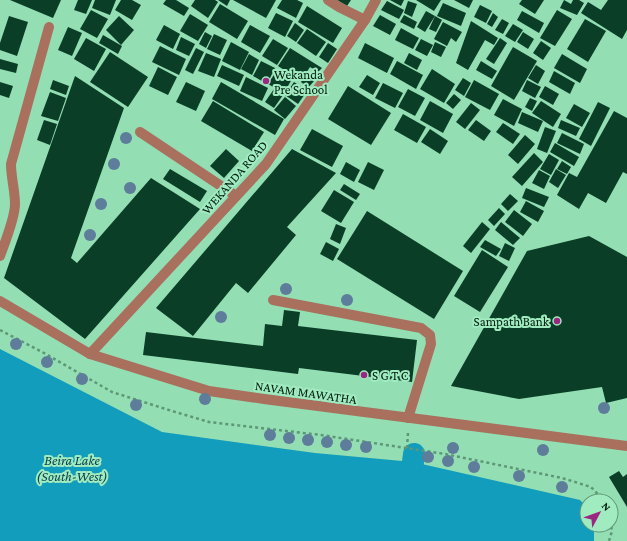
<svg xmlns="http://www.w3.org/2000/svg" width="627" height="541" font-family="'Crimson Pro',serif">
<rect width="100%" height="100%" fill="#94deb4"/>
<polygon fill="#119dbb" points="0,349 162,432 315,453 413,462 580,500 587,507 587,525 594,525 594,541 0,541"/>
<g fill="none" stroke-linecap="round" stroke-linejoin="round">
<polyline stroke="#119dbb" stroke-width="22" points="413,462 414,454"/>
</g>
<g fill="#0b3e27">
<polygon points="10,0 61,0 53,18"/>
<polygon points="78,0 92,0 86,14 74,10"/>
<polygon points="95,0 116,0 110,15 92,8"/>
<polygon points="121,0 132,0 141,5 132,20 115,10"/>
<polygon points="166,0 176,0 189,8 184,16 163,4"/>
<polygon points="195,0 215,0 218,2 208,18 191,6"/>
<polygon points="218,0 230,0 227,6"/>
<polygon points="233,0 276,0 266,18"/>
<polygon points="282,0 297,0 303,3 296,18 277,8"/>
<polygon points="337,0 351,0 347,6"/>
<polygon points="390,0 404,0 401,6"/>
<polygon points="416,0 441,0 434,11"/>
<polygon points="454,0 473,0 469,8"/>
<polygon points="522,0 544,0 535,14 519,4"/>
<polygon points="564,0 571,4 573,0 579,0 584,3 577,15 560,8"/>
<polygon points="608,0 627,0 627,30 622,39 581,13 588,2 601,10"/>
<polygon points="387,1 404,10 399,19 381,10"/>
<polygon points="408,1 417,4 412,17 404,13"/>
<polygon points="443,3 466,13 461,26 437,16"/>
<polygon points="220,4 248,21 237,39 209,22"/>
<polygon points="480,5 492,11 486,23 474,17"/>
<polygon points="307,6 342,28 333,43 298,22"/>
<polygon points="91,10 108,19 97,38 80,29"/>
<polygon points="557,10 572,19 555,46 540,38"/>
<polygon points="426,11 435,16 425,32 417,27"/>
<polygon points="522,11 544,23 539,33 517,20"/>
<polygon points="276,13 293,21 285,37 268,28"/>
<polygon points="493,13 498,17 492,27 487,24"/>
<polygon points="190,14 208,25 198,41 180,31"/>
<polygon points="380,15 396,24 390,35 373,26"/>
<polygon points="404,15 417,22 414,29 400,22"/>
<polygon points="9,16 28,22 17,56 0,50 0,43"/>
<polygon points="119,16 134,30 121,45 106,30"/>
<polygon points="435,16 442,20 436,32 429,29"/>
<polygon points="502,19 509,23 503,34 495,30"/>
<polygon points="585,19 606,31 588,62 567,49"/>
<polygon points="471,21 498,38 494,45 485,40 468,70 456,63"/>
<polygon points="443,22 462,32 456,42 451,38 447,46 434,39"/>
<polygon points="295,23 304,30 296,42 287,36"/>
<polygon points="513,24 523,30 515,42 505,36"/>
<polygon points="164,25 180,34 173,49 156,40"/>
<polygon points="250,25 270,36 260,53 241,42"/>
<polygon points="68,27 82,33 72,56 58,50"/>
<polygon points="401,28 419,38 413,49 395,40"/>
<polygon points="307,29 326,42 316,56 297,43"/>
<polygon points="205,32 212,36 206,48 199,44"/>
<polygon points="523,32 534,39 528,49 517,42"/>
<polygon points="214,34 227,40 220,55 207,49"/>
<polygon points="103,35 122,46 118,54 99,43"/>
<polygon points="181,37 195,44 189,56 176,50"/>
<polygon points="86,38 106,49 94,71 74,59"/>
<polygon points="500,38 507,43 494,64 486,59"/>
<polygon points="273,39 288,48 277,65 262,56"/>
<polygon points="421,39 433,45 427,56 415,50"/>
<polygon points="541,41 551,48 543,60 533,53"/>
<polygon points="231,42 249,52 240,70 222,61"/>
<polygon points="435,42 446,47 441,57 431,52"/>
<polygon points="328,43 337,49 328,63 319,57"/>
<polygon points="365,43 394,58 387,73 358,58"/>
<polygon points="160,46 186,59 179,75 152,62"/>
<polygon points="513,47 537,61 514,100 491,86"/>
<polygon points="196,48 204,52 193,74 185,70"/>
<polygon points="290,48 322,68 318,72 310,67 301,81 278,66"/>
<polygon points="110,52 148,77 128,107 90,82"/>
<polygon points="206,53 221,59 214,77 198,71"/>
<polygon points="409,53 422,60 417,70 404,63"/>
<polygon points="249,54 259,60 252,75 241,69"/>
<polygon points="562,54 587,69 580,83 554,68"/>
<polygon points="0,59 18,64 16,73 0,69"/>
<polygon points="261,61 275,68 267,84 253,76"/>
<polygon points="397,61 423,75 416,89 390,74"/>
<polygon points="481,61 497,71 492,79 476,70"/>
<polygon points="222,65 244,75 239,86 217,76"/>
<polygon points="536,65 545,71 538,84 528,78"/>
<polygon points="158,67 177,77 168,95 149,86"/>
<polygon points="432,69 455,84 444,103 420,89"/>
<polygon points="277,70 292,79 284,93 268,84"/>
<polygon points="554,71 575,83 570,94 549,82"/>
<polygon points="306,75 314,81 308,88 301,82"/>
<polygon points="367,75 380,83 373,95 359,87"/>
<polygon points="75,76 124,108 71,258 77,263 151,178 200,209 85,339 4,278"/>
<polygon points="246,77 268,88 262,101 240,91"/>
<polygon points="463,78 471,83 464,96 455,90"/>
<polygon points="53,80 69,86 66,95 50,89"/>
<polygon points="474,80 499,94 490,110 465,97"/>
<polygon points="527,80 541,87 535,98 522,91"/>
<polygon points="0,82 13,86 9,98 0,95"/>
<polygon points="186,82 205,91 196,111 176,102"/>
<polygon points="221,82 284,119 275,135 212,99"/>
<polygon points="294,82 307,91 298,104 285,95"/>
<polygon points="383,83 403,93 395,108 375,98"/>
<polygon points="348,86 391,113 371,145 328,119"/>
<polygon points="545,86 559,94 553,105 539,97"/>
<polygon points="274,89 283,95 274,108 265,102"/>
<polygon points="408,89 425,98 415,116 398,107"/>
<polygon points="50,92 66,98 58,121 41,116"/>
<polygon points="454,94 461,100 453,109 446,103"/>
<polygon points="285,97 296,106 285,119 274,110"/>
<polygon points="530,98 537,101 532,111 525,107"/>
<polygon points="503,99 522,109 514,126 494,115"/>
<polygon points="213,101 264,132 252,151 201,121"/>
<polygon points="430,101 453,114 443,133 420,120"/>
<polygon points="541,101 561,114 553,127 532,113"/>
<polygon points="598,102 610,108 591,146 579,139"/>
<polygon points="471,103 480,110 465,129 456,122"/>
<polygon points="574,104 590,113 582,127 566,118"/>
<polygon points="614,111 627,118 627,174 623,172 606,203 588,193 579,209 557,195 569,173 577,177"/>
<polygon points="522,112 543,121 538,132 518,123"/>
<polygon points="403,114 426,127 417,143 394,130"/>
<polygon points="44,120 57,124 50,145 37,140"/>
<polygon points="476,120 491,131 484,141 468,130"/>
<polygon points="561,120 580,128 576,136 558,128"/>
<polygon points="503,123 520,134 513,144 496,132"/>
<polygon points="545,127 556,131 547,153 537,149"/>
<polygon points="312,129 343,146 332,167 300,150"/>
<polygon points="430,129 448,141 440,154 421,142"/>
<polygon points="562,133 584,144 580,154 557,143"/>
<polygon points="525,135 535,144 518,164 508,155"/>
<polygon points="555,143 579,157 574,166 550,152"/>
<polygon points="226,149 239,161 224,178 210,166"/>
<polygon points="292,149 336,173 287,227 296,235 248,293 236,283 193,336 156,308"/>
<polygon points="534,153 543,162 522,186 512,177"/>
<polygon points="549,154 559,160 551,175 540,169"/>
<polygon points="562,161 571,167 567,174 557,169"/>
<polygon points="346,162 360,170 354,182 340,174"/>
<polygon points="368,162 384,170 374,190 358,182"/>
<polygon points="170,169 207,191 200,202 163,179"/>
<polygon points="556,169 566,175 558,188 549,182"/>
<polygon points="539,170 550,176 544,189 532,183"/>
<polygon points="344,184 360,194 356,200 340,190"/>
<polygon points="526,188 549,197 544,207 522,198"/>
<polygon points="334,190 354,202 341,223 321,211"/>
<polygon points="510,194 518,201 508,211 501,204"/>
<polygon points="526,201 544,211 538,222 520,212"/>
<polygon points="499,208 505,214 494,226 488,220"/>
<polygon points="514,210 532,224 523,236 505,222"/>
<polygon points="367,211 463,271 434,319 337,259"/>
<polygon points="482,222 490,229 471,253 463,246"/>
<polygon points="501,222 520,238 513,245 495,230"/>
<polygon points="336,224 346,228 340,244 330,239"/>
<polygon points="589,236 627,257 627,398 606,403 602,387 519,399 451,386 527,251"/>
<polygon points="485,240 501,249 496,256 480,247"/>
<polygon points="326,242 339,249 333,261 320,254"/>
<polygon points="505,243 515,248 509,261 499,256"/>
<polygon points="482,250 508,267 480,312 454,296"/>
<polygon points="284,310 300,312 298,326 417,340 412,382 299,368 298,374 143,355 146,332 263,346 265,324 282,326"/>
<polygon points="619,471 623,477 627,474 627,507 609,477"/>
</g>
<g fill="none" stroke-linecap="round" stroke-linejoin="round">
<g stroke="#5e9777" stroke-width="2.5" stroke-dasharray="3 3" stroke-linecap="butt">
<polyline points="0,330 44,353 112,392 172,411 209,422 321,435 445,454 562,478 591,487 604,501"/>
<polyline points="407,448 408,433"/>
<polyline points="609,541 612,531 611,525"/>
</g>
<g stroke="#a9705e" stroke-width="10">
<polyline points="140,132 236,196"/>
<polyline points="273,300 421,328 430,335 431,344 408,418"/>
</g>
<g stroke="#a9705e" stroke-width="10">
<polyline points="328,0 339,7 365,20"/>
<path d="M0 256C5 242 15 218 15 204 15 191 11 177 11 164L49 27"/>
<polyline points="0,301 90,354 209,391 264,399 627,446"/>
<polyline points="90,354 266,164 365,20 376,0"/>
</g>
</g>
<g fill="#5e7d9a">
<circle cx="126" cy="138" r="6"/>
<circle cx="114" cy="164" r="6"/>
<circle cx="130" cy="188" r="6"/>
<circle cx="101" cy="204" r="6"/>
<circle cx="90" cy="235" r="6"/>
<circle cx="286" cy="289" r="6"/>
<circle cx="347" cy="300" r="6"/>
<circle cx="221" cy="317" r="6"/>
<circle cx="16" cy="344" r="6"/>
<circle cx="47" cy="362" r="6"/>
<circle cx="82" cy="379" r="6"/>
<circle cx="205" cy="399" r="6"/>
<circle cx="136" cy="405" r="6"/>
<circle cx="604" cy="408" r="6"/>
<circle cx="270" cy="435" r="6"/>
<circle cx="289" cy="438" r="6"/>
<circle cx="308" cy="440" r="6"/>
<circle cx="327" cy="442" r="6"/>
<circle cx="346" cy="445" r="6"/>
<circle cx="366" cy="447" r="6"/>
<circle cx="453" cy="448" r="6"/>
<circle cx="543" cy="450" r="6"/>
<circle cx="428" cy="457" r="6"/>
<circle cx="448" cy="461" r="6"/>
<circle cx="474" cy="467" r="6"/>
<circle cx="519" cy="476" r="6"/>
<circle cx="562" cy="487" r="6"/>
</g>
<g fill="#9c2782" stroke="#a0ebc0" stroke-width="1.5">
<circle cx="266" cy="81" r="4"/>
<circle cx="557" cy="321" r="4"/>
<circle cx="364" cy="375" r="4"/>
</g>
<g text-anchor="middle" stroke-width="4" stroke-linejoin="round" paint-order="stroke">
<g font-size="13" fill="#001b0d" stroke="#a0ebc0" text-anchor="start">
<text x="274" y="79">Wekanda<tspan x="274" dy="15">Pre School</tspan></text>
<text x="549" y="326" text-anchor="end">Sampath Bank</text>
<text x="372" y="380">S G T C</text>
</g>
<g font-size="13" fill="#001b0d" stroke="#a0ebc0">
<text transform="translate(234 177) rotate(-49)" y="5">WEKANDA ROAD</text>
<text transform="translate(306 392) rotate(8)" y="5">NAVAM MAWATHA</text>
</g>
<g font-size="14" font-style="italic" fill="#063d4a" stroke="#a0ebc0">
<text x="72" y="465">Beira Lake<tspan x="72" dy="16">(South-West)</tspan></text>
</g>
</g>
<g transform="translate(599 513) rotate(49)"><circle r="19" fill="#a0ebc0" stroke="#609878"/>
<path d="M0-3L7 15L0 10L-7 15Z" fill="#9c2782"/>
<text y="-6" font-size="11" font-weight="bold" text-anchor="middle" fill="#001b0d">N</text>
</g>
</svg>
